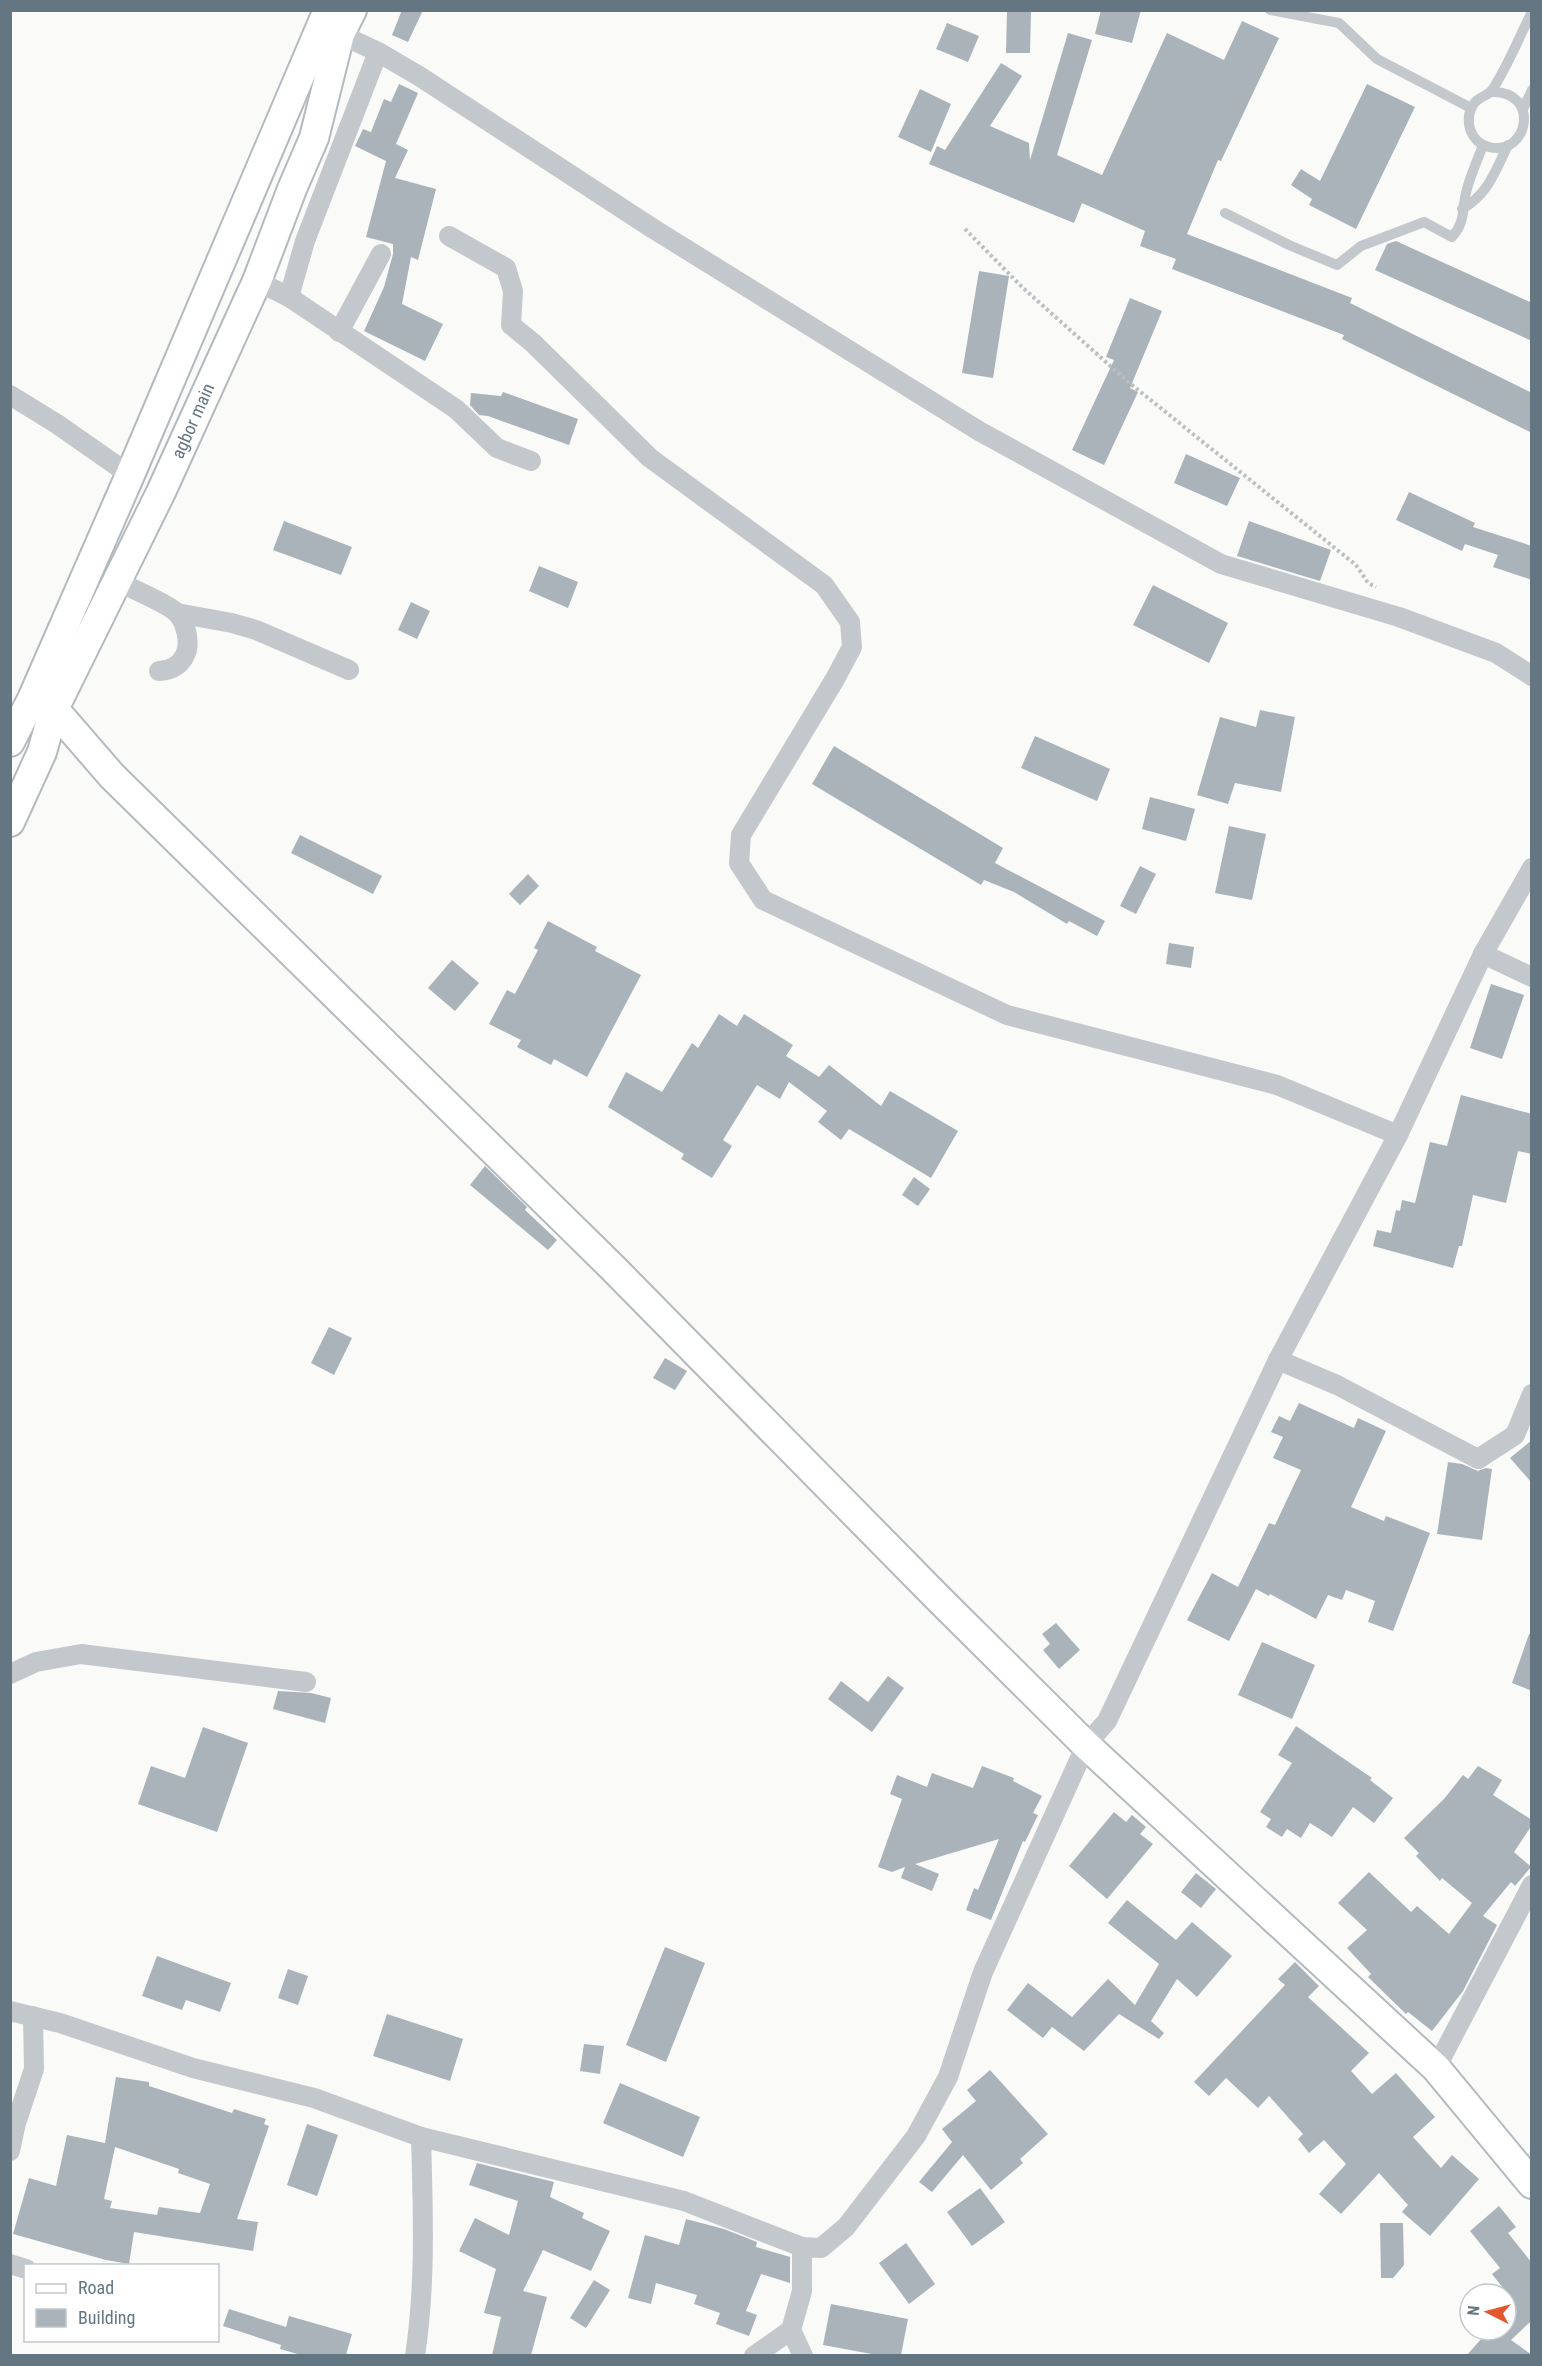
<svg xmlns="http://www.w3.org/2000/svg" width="1542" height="2366" font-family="'Roboto Condensed',sans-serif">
<rect width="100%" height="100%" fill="#fafaf8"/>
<g fill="#aab3b9" fill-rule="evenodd">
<polygon points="402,10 423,10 408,42 392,35"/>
<polygon points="1007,10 1031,10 1030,53 1006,53"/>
<polygon points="1101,10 1141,10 1132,43 1095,34"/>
<polygon points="1242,21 1279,38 1221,161 1218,160 1187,234 1352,298 1350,303 1532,393 1532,433 1342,339 1344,335 1172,269 1176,259 1140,246 1145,231 1082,203 1074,223 929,164 937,146 945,150 1001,63 1022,76 990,126 1029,143 1030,160 1068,33 1092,40 1057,155 1102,175 1167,33 1224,60"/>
<polygon points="947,23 979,36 968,62 936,49"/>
<polygon points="399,84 418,93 396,144 408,150 395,178 436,189 418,260 411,257 402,304 443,324 425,361 364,331 384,287 393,254 393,244 366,237 386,161 355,146 363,129 371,132 384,99 391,102"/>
<polygon points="1367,84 1415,107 1356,229 1309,205 1312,199 1291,185 1301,169 1320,181"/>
<polygon points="920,89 951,104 931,152 898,137"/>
<polygon points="1396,241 1532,303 1532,341 1375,270 1387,244"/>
<polygon points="979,271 1009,276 993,378 962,373"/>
<polygon points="1130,298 1162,311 1130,388 1138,392 1104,465 1072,450 1114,360 1106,357"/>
<polygon points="503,392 578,419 569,445 488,416 479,415 470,405 471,393 501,396"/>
<polygon points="1186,454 1240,478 1227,506 1174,483"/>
<polygon points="1409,492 1475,523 1473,527 1532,546 1532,580 1493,567 1498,555 1465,544 1462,551 1396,520"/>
<polygon points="284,521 352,547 341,575 273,550"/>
<polygon points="1249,521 1331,550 1320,581 1237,556"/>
<polygon points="539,566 578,582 568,608 529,591"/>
<polygon points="1153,585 1228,623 1209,663 1133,625"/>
<polygon points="411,602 430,611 417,639 398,630"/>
<polygon points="1260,710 1295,717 1281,792 1235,783 1228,804 1197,795 1220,717 1256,727"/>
<polygon points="1035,736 1110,769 1097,801 1021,768"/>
<polygon points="834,746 1003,848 995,863 1105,921 1097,936 1069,921 1067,924 1014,892 984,880 981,885 812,784"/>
<polygon points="1150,797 1195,809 1186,841 1142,829"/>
<polygon points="1229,826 1266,834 1252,900 1215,893"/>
<polygon points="300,835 382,876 373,894 291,853"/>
<polygon points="1140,866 1156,874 1136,914 1120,906"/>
<polygon points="528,874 539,886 520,905 509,894"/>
<polygon points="548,921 597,947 595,951 641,975 587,1077 554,1059 551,1065 517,1047 521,1040 489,1024 507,990 515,994 538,950 534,948"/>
<polygon points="1169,943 1194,947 1191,968 1166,964"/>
<polygon points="452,960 479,983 455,1011 428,988"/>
<polygon points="1491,984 1524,995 1502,1059 1470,1048"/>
<polygon points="719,1014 737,1026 744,1014 793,1045 786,1056 819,1077 829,1065 881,1106 890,1091 958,1131 931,1178 849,1129 841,1140 818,1122 827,1111 789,1082 780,1099 757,1085 723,1140 732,1146 712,1178 681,1159 684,1154 608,1107 626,1072 662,1092 692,1043 698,1048"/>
<polygon points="1461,1095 1532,1114 1532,1154 1518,1151 1506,1203 1473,1195 1462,1246 1459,1246 1453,1268 1373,1246 1377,1230 1391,1233 1396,1210 1400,1211 1402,1200 1415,1203 1430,1142 1447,1146"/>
<polygon points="485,1166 527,1207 525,1210 557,1240 548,1250 470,1185"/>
<polygon points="914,1177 930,1189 918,1206 902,1195"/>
<polygon points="329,1327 352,1338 334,1375 311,1363"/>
<polygon points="665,1358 687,1371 675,1390 653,1378"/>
<polygon points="1299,1403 1354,1428 1358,1418 1386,1431 1351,1507 1384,1521 1386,1516 1430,1533 1393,1631 1368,1622 1375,1601 1346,1590 1342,1600 1328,1595 1316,1619 1270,1594 1269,1596 1256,1589 1229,1641 1187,1620 1212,1573 1238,1587 1269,1523 1275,1525 1301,1470 1273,1458 1283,1437 1271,1432 1279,1416 1290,1421"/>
<polygon points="1532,1440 1532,1483 1510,1458"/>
<polygon points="1448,1462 1462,1464 1478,1471 1486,1468 1492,1469 1482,1540 1437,1534"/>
<polygon points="1056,1623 1080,1650 1059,1669 1043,1650 1050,1644 1042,1634"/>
<polygon points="1529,1634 1532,1635 1532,1691 1512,1683"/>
<polygon points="1262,1642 1315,1665 1292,1719 1238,1695"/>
<polygon points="888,1676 904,1688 872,1732 828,1699 841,1681 868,1702"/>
<polygon points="278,1691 311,1693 331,1698 325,1723 273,1709"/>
<polygon points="1296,1726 1372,1778 1370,1780 1393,1798 1374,1823 1353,1807 1332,1837 1310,1823 1301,1838 1287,1829 1282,1837 1266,1827 1271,1819 1260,1812 1292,1763 1278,1755"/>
<polygon points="203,1727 248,1743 217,1832 138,1804 151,1766 185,1778"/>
<polygon points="982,1766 1014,1778 1013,1781 1042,1796 1033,1813 1038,1815 1025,1842 1023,1841 991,1920 966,1910 974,1888 978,1890 999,1839 915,1864 939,1874 932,1891 901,1878 905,1867 892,1872 878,1867 902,1799 890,1794 897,1775 927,1787 932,1773 973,1788"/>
<polygon points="1478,1766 1502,1780 1493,1795 1532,1820 1532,1825 1514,1852 1531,1867 1515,1886 1511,1882 1483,1916 1497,1925 1463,1991 1432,2031 1408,2012 1406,2014 1368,1977 1371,1974 1347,1948 1367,1930 1338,1903 1369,1872 1411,1912 1417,1906 1449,1934 1472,1903 1442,1878 1440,1881 1416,1856 1419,1853 1404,1838 1444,1799 1463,1775 1468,1779"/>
<polygon points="1114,1812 1126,1822 1132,1815 1146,1827 1140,1834 1153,1844 1107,1899 1069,1866"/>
<polygon points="1196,1873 1216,1889 1201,1908 1181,1892"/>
<polygon points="1127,1900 1176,1940 1192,1922 1232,1956 1197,1997 1177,1979 1151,2021 1164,2033 1159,2039 1119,2014 1084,2051 1052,2027 1043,2038 1007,2010 1028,1983 1072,2017 1108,1979 1135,2005 1159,1964 1108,1923"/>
<polygon points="665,1947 705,1963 666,2062 626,2045"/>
<polygon points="157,1956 231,1983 220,2012 186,2000 182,2010 142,1996"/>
<polygon points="1295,1962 1319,1986 1308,1997 1369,2053 1351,2071 1372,2094 1396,2073 1435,2117 1413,2137 1441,2168 1452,2155 1479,2179 1430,2236 1402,2212 1408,2205 1379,2173 1341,2214 1319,2194 1346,2164 1324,2140 1309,2153 1298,2139 1303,2134 1269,2096 1258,2108 1226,2078 1209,2096 1194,2082 1285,1985 1278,1979"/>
<polygon points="288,1969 308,1976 298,2005 278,1998"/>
<polygon points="387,2014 463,2039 450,2081 373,2056"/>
<polygon points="584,2044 604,2046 600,2074 580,2071"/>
<polygon points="990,2070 1048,2134 1020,2159 1023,2163 991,2190 963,2155 932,2192 919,2182 952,2142 942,2129 976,2101 967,2090"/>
<path d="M116 2077 149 2082V2086L232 2113 234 2109 266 2119 264 2124 269 2126 237 2219 258 2222 253 2251 134 2232 129 2264 106 2260 13 2234 29 2178 56 2186 67 2135 105 2143ZM115 2147 179 2169 178 2173 210 2184 200 2213 159 2207 157 2215 110 2208 112 2201 104 2199Z"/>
<polygon points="620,2083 700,2117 683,2157 603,2123"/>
<polygon points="307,2124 338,2135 317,2196 287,2185"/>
<polygon points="477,2163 554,2182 550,2197 584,2213 582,2218 610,2231 591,2271 543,2250 523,2291 547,2297 531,2355 492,2355 501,2317 484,2313 496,2269 459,2251 475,2218 509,2235 518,2201 469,2185"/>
<polygon points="980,2188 1005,2222 972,2246 947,2212"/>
<polygon points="1499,2206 1516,2227 1508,2233 1532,2263 1532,2324 1530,2322 1511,2340 1532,2355 1467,2355 1489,2330 1506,2330 1506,2311 1514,2302 1492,2274 1500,2268 1470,2231"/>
<polygon points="686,2219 724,2229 757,2242 756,2247 790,2257 790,2283 761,2274 746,2311 757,2315 749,2336 716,2324 720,2313 694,2304 697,2295 656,2283 651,2304 628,2298 645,2235 679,2245"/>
<polygon points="1380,2223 1403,2223 1404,2265 1393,2278 1381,2278"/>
<polygon points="906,2243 935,2284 909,2304 879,2263"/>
<polygon points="594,2280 610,2290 586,2328 570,2318"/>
<polygon points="831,2304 908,2319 901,2355 877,2355 823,2345"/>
<polygon points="229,2309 286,2327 289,2316 352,2334 346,2355 301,2355 280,2349 281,2345 223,2326"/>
</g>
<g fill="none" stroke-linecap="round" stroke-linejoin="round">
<defs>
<g id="secondary">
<polyline points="54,709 112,776 613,1268 936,1596 1086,1745 1436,2068 1532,2184"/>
<polyline points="10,742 32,699 130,475 328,10"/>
<polyline points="10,822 42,752 54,709 161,492 257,281 292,189 314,138 340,34 352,10"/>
</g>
</defs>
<use href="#secondary" stroke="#b3babf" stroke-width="32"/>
<polyline stroke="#bbbfc2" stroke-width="4" stroke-dasharray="3 3" stroke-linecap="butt" points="965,229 1023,288 1127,381 1356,565 1368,583 1376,587"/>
<g stroke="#c3c8cc" stroke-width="10">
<polyline points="1270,10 1339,23 1377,59 1471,108"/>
<path d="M1491 92C1541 90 1529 157 1489 147 1480 145 1473 138 1470 129 1468 121 1468 114 1472 107 1476 97 1487 97 1492 90 1506 70 1520 35 1532 12"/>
<polyline points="1523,109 1532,90"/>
<path d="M1462 209C1488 195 1495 171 1508 145"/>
<path d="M1225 213 1289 245 1337 265 1361 246 1424 222 1452 237C1467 220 1461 208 1467 189 1471 174 1478 159 1483 145"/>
</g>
<g stroke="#c3c8cc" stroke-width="20">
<polyline points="340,34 378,52 419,76 652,228 979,431 1221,564 1399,617 1496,653 1532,676"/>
<polyline points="449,236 506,268 513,291 511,325 533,343 650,458 824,585 850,622 852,647 835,679 741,835 739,863 763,900 1007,1015 1277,1085 1398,1135"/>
<polyline points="257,281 289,297 456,409 497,448 531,461"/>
<polyline points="289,297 305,241 378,52"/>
<polyline points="339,332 381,254"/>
<polyline points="10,395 57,424 130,475"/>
<path d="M119 582C132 589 166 603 176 612 186 621 191 644 185 655 180 666 171 670 159 671"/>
<polyline points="177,613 232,623 256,630 349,670"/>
<polyline points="1483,954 1532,977"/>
<polyline points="1278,1360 1337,1385 1478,1459 1515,1435 1532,1394"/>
<polyline points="10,1674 36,1662 81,1654 306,1682"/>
<polyline points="10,2011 60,2023 193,2068 314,2098 421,2137 684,2201 802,2247"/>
<polyline points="1436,2068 1532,1885"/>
<polyline points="10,2151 16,2123 34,2069 33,2016"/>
<polyline points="10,2264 26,2269"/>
<path d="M415 2356C426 2283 423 2210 421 2137"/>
<polyline points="754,2356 791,2330"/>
<polyline points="803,2356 791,2330 802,2291 802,2247 821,2248 846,2227 916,2136 948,2077 983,1972 1086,1745 1107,1721 1278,1360 1398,1135 1483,954 1532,868"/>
</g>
<use href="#secondary" stroke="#fff" stroke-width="28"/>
</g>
<g text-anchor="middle" stroke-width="6" stroke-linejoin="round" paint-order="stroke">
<g font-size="18" fill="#657683" stroke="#fff">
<text transform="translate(193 421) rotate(-66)" y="6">agbor main</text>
</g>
</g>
<rect width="1542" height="2366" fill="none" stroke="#657683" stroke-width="24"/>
<rect x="24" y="2264" width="195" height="78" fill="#ffffff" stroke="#c1c8cd" stroke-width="1.5"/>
<rect x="36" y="2284" width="30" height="9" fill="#ffffff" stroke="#c1c8cd" stroke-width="1.5"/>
<text x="78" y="2294" font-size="18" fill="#657683">Road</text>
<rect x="36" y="2309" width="30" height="18" fill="#aab3b9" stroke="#c1c8cd" stroke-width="1.5"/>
<text x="78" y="2324" font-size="18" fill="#657683">Building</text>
<g transform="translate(1488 2312) rotate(276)"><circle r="28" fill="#ffffff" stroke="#c1c8cd" stroke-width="1.5"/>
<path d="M0-4.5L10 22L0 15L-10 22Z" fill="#e4572e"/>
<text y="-9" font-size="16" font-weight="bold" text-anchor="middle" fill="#657683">N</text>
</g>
</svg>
